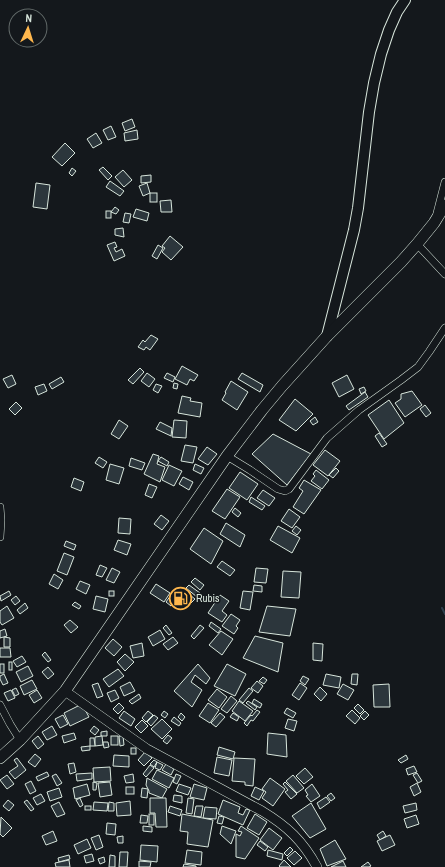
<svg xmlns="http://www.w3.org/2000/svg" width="445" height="867" font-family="'Archivo Narrow',sans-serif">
<rect width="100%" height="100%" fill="#14181c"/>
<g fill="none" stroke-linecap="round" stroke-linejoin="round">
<polyline stroke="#2f3f4d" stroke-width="2" points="442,608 445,614"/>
</g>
<g fill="#2c363c" stroke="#d8e6dc">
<polygon points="132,119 135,127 125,131 122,123"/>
<polygon points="111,126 116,137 108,140 103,130"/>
<polygon points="137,130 138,139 125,141 124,133"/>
<polygon points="96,133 102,143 93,148 87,139"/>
<polygon points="65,143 75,153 62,166 52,157"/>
<polygon points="103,167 112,176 108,180 99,170"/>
<polygon points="72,168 76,171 72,176 69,173"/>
<polygon points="123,170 132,180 124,187 115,177"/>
<polygon points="151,175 151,182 141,183 141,176"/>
<polygon points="110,181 124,191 120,196 106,187"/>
<polygon points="36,183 50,185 47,209 33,207"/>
<polygon points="147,183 150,193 143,196 139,186"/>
<rect x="150" y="193" width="7" height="9"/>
<polygon points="171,200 172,212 161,212 160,201"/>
<polygon points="115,207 119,210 116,214 111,212"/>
<polygon points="136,209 149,213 147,221 133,217"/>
<rect x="106" y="211" width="5" height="7"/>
<polygon points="125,213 131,214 129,223 123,222"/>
<polygon points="123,228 124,237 115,235 115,229"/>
<polygon points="170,236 183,247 171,260 162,252 165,248 162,246"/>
<polygon points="115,242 117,247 114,248 116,252 122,249 125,256 114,261 107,245"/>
<polygon points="158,245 163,248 157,259 152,256"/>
<polygon points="151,335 158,339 150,350 146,347 144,350 138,347 143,340 145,342"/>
<polygon points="182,366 198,375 194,381 190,379 187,385 175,379"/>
<polygon points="140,368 144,372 133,384 128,380"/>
<polygon points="147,373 155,379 149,387 141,381"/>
<polygon points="167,373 175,377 173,382 164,378"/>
<polygon points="242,373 263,385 260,392 238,379"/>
<polygon points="12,375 16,384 8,388 3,379"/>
<polygon points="347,375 354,389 339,397 332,383"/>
<polygon points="61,377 64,382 52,389 49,384"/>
<polygon points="231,381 248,392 237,410 222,400 226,393 225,392"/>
<polygon points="174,383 178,384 177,389 173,388"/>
<polygon points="44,384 47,391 38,395 35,387"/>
<polygon points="156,384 162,386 158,393 153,390"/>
<polygon points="364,387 366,391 361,394 359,389"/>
<polygon points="412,391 422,405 405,417 395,403 401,399 401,394"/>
<polygon points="365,392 368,397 349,410 346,406"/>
<polygon points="182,396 191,398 190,401 202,403 200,417 178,413"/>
<polygon points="295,399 313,414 296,431 279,420"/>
<polygon points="389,400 404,423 384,439 368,415"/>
<polygon points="16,402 22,408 15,415 9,409"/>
<polygon points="425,405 431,413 426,417 420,409"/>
<polygon points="315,417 318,422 313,425 310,421"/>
<polygon points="119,420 128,426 119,439 111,434"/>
<polygon points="174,420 187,421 186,438 172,437"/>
<polygon points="160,422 172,428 171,436 156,429"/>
<polygon points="379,433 387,444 382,447 375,436"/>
<polygon points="273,434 311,454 287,485 252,454"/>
<polygon points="185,445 197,447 193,463 181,461"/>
<polygon points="207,447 217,454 208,465 198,459"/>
<polygon points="325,450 340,461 328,476 313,465"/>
<polygon points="153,454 159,456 157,464 165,467 160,482 144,474"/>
<polygon points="99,457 107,462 103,468 95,463"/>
<polygon points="161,457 169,462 167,466 158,461"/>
<polygon points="131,458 145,463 142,470 129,466"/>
<polygon points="110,464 124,468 119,484 106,480"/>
<polygon points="195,464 204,468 201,474 193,470"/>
<polygon points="169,465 182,471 174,486 162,480"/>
<polygon points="336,468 339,471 333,478 329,475"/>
<polygon points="316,470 329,480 322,489 311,481 315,476 313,474"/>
<polygon points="240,472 258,484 247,500 229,488"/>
<polygon points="183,477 193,482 189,490 179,484"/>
<polygon points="74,478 84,482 81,491 71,487"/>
<polygon points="304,480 321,490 304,514 293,507 303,491 299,488"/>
<polygon points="149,484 157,487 152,498 145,495"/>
<polygon points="227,489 240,497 225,519 212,511"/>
<polygon points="263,490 275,498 269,506 257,498"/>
<polygon points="251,497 265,506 262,510 249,502"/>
<polygon points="235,508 241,513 238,517 232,512"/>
<polygon points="289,509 300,517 292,528 281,521"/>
<polygon points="161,515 169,521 162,530 154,524"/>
<polygon points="119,518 131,519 130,534 118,533"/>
<polygon points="226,523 245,535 240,547 220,534"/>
<polygon points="278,526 300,538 292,553 270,540"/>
<polygon points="296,526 301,530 297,535 292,531"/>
<polygon points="204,528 223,541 211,564 190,549"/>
<polygon points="118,540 131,544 127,555 114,550"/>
<polygon points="66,541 76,545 74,550 64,546"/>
<polygon points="64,553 74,557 67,575 57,571"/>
<polygon points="222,561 235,570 230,576 217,567"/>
<polygon points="100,565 107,568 102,577 96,575"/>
<polygon points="112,568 120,572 114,583 106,580"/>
<polygon points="256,568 268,569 266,583 254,582"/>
<polygon points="283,571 301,572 299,598 281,597"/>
<polygon points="54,574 63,580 58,589 49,584"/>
<polygon points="195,578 204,585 200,590 191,582"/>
<polygon points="80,581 90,585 86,594 76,589"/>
<polygon points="156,584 170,593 164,602 150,593"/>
<polygon points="189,585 200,593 197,597 186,588"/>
<polygon points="254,585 262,586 262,592 253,591"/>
<polygon points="176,590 182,595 178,599 172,594"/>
<polygon points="9,591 11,595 1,601 0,596"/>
<rect x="109" y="591" width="5" height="5"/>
<polygon points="185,591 195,599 191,603 182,595"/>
<polygon points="243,591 253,592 250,610 240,608"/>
<polygon points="171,595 177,599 171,606 166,602"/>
<polygon points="220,595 229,601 222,611 227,615 222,622 208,613"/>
<polygon points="16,596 20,601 15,605 11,600"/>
<polygon points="96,596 108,599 105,612 93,609"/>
<polygon points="75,602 81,606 79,609 72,605"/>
<polygon points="25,603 28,608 20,614 17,610"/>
<polygon points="7,606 14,618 2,625 0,622 0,611"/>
<polygon points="267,606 296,609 290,636 259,632"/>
<polygon points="231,614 240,620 236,626 238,628 234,634 222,626"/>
<polygon points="70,620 78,627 71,633 64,625"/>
<polygon points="211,622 221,629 218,633 209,626"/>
<polygon points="166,625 172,633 169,635 163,628"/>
<polygon points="200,625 204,628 194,639 191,636"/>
<polygon points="5,629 7,636 0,638 0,631"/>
<polygon points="160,630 165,639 153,646 148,637"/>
<polygon points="221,631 233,639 222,655 209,645"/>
<polygon points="255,636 283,643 278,672 243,658"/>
<polygon points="4,637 10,638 10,647 4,647"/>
<polygon points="173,637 178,643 168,650 163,644"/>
<polygon points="113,639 122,647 114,656 105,648"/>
<polygon points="142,643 144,656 133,658 130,646"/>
<polygon points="313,643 323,644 322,661 313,660"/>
<polygon points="0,648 10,648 11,657 0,657"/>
<polygon points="45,652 51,660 48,662 42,655"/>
<polygon points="125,654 134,662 125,671 117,662"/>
<polygon points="22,656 26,662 17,667 13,661"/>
<rect x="9" y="662" width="3" height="8"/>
<rect x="0" y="664" width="4" height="9"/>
<polygon points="198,664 210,678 206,684 195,675 191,682 202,690 192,707 174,691"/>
<polygon points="227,664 246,674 235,696 214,686"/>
<polygon points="28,666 33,676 21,682 16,672"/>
<polygon points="48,667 54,674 48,679 42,672"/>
<polygon points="118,669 124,676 109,687 103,679"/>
<polygon points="4,674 8,683 3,685 0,679 0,676"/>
<polygon points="326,674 341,677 339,688 323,685"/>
<polygon points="352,674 358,674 357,685 351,684"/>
<polygon points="303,676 309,679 305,685 300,681"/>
<polygon points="263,677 267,680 264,684 259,681"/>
<polygon points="32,680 37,689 24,695 20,686"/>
<polygon points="257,681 263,686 258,693 251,688"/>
<polygon points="130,682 135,691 124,696 120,687"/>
<polygon points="98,683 103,696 97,698 92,685"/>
<polygon points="300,683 307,688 299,700 292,695"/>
<polygon points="343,684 354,690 348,700 337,694"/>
<polygon points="389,684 390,707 374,707 373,685"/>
<polygon points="320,687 327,694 321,701 314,694"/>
<polygon points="16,688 19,694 15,696 12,690"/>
<polygon points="249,688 253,691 243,703 239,700"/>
<polygon points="217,689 227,697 219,708 208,700"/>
<polygon points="11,690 15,698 8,701 4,693"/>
<polygon points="37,690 42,698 34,703 29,695"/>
<polygon points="115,690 119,698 111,702 107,693"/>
<polygon points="139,694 141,698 132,704 129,701"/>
<polygon points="231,696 237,701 227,713 221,709"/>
<polygon points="254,699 262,704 260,708 252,703"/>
<polygon points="239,701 253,711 245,721 232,711"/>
<polygon points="248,701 257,707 255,710 246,703"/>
<polygon points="119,703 124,708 118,714 113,709"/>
<polygon points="208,703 219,710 210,723 199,716"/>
<polygon points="82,704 89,717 70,726 64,713"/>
<polygon points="358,704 364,710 360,714 354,708"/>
<polygon points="287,708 296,713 293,718 284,713"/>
<polygon points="257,710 260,712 253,721 251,720 247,726 244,723 251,715 252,716"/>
<polygon points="352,710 360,718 355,724 346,716"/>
<polygon points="124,711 135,719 131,726 119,718"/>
<polygon points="148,711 153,715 146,722 142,718"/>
<polygon points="164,711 168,714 165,718 161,715"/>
<polygon points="365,711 369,715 364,720 360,716"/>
<polygon points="181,713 185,717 182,721 178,717"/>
<polygon points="220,713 225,717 216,727 211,723"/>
<polygon points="233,713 239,717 237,721 230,717"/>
<polygon points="63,715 68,724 60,728 55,719"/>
<polygon points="154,715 158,718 151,726 147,722"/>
<polygon points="174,717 181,723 179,726 171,721"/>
<polygon points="162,719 172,729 162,739 151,729"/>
<polygon points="288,719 297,721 294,731 285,728"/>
<polygon points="142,720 148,726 141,733 135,727"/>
<polygon points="52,726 57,735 47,740 42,732"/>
<polygon points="94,726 99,730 95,735 90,731"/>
<polygon points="107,731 107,736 101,736 101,732"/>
<polygon points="74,733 76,739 64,743 62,736"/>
<polygon points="268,733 286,735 287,757 267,754"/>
<polygon points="168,735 172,738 167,744 163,741"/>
<polygon points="38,736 44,744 38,749 32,741"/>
<polygon points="102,736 103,745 95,746 95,737"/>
<rect x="111" y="736" width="7" height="9"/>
<polygon points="119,736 123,736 124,745 120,746"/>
<polygon points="90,738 94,738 95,746 90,746"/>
<polygon points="103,742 108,742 109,747 104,748"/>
<polygon points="90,746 90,750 82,751 81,747"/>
<polygon points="219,747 235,752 233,759 217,755"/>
<rect x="131" y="748" width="5" height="6"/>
<polygon points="145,752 152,758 144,766 138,760"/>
<polygon points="35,754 41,759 35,767 28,762"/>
<polygon points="114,755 129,756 129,767 113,766"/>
<polygon points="406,755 408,759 401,763 398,760"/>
<polygon points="217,757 232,760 229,776 214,773"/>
<polygon points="17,758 26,770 15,779 9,772 18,766 14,760"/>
<polygon points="234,758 255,759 253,786 245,785 245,782 232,781"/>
<polygon points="154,760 157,762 154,767 150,764"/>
<polygon points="157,762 163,765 160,770 155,768"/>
<polygon points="74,763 76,772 70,774 68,764"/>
<polygon points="166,764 174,769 171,775 162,770"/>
<polygon points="150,765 154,768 146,777 143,774"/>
<polygon points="414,766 417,772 408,775 406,769"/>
<polygon points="110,767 111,781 94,782 93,768"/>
<polygon points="305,768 313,777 304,784 296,776"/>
<polygon points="157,770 174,778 169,788 152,779"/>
<polygon points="47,772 49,776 38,781 36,777"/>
<polygon points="92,773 92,779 77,781 76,774"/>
<polygon points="417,773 422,781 418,783 413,775"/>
<polygon points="56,774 62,783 57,786 52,776"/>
<polygon points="133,774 134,782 126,783 124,776"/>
<polygon points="176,774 181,776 177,784 173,782"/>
<polygon points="7,775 14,784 7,789 0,780"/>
<polygon points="293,775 304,788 297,793 286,781"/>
<polygon points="147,778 167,789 162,798 149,793 149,791 146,785"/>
<polygon points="270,778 285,789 273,806 262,798 266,792 262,789"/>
<polygon points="31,781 36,791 30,794 25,784"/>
<polygon points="93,782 97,783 96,790 93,790"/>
<polygon points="110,782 112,795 100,797 98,783"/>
<polygon points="285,782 297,794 291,799 285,792 288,790 283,784"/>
<polygon points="417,783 421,792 414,796 410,787"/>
<polygon points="87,784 90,795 75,799 73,788"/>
<polygon points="179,784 191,788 188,795 176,791"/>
<polygon points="194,784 207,788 204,800 190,797"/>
<polygon points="312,784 320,796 311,802 306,796 308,795 305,790"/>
<rect x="126" y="787" width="8" height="7"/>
<polygon points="255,787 264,791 259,800 251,796"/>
<polygon points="59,788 62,797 50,801 47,792"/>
<polygon points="142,788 148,789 147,798 141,797"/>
<polygon points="331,793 335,798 331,801 327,796"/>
<polygon points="41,794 45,801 37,805 33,798"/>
<polygon points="174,795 182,796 182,803 173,801"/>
<polygon points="326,797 330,802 320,809 317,803"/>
<polygon points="80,798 83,805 80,807 76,800"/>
<polygon points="150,798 166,798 167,827 156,827 155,813 150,813"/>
<polygon points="188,798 194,799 192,814 186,813"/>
<polygon points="8,800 14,805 9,811 3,806"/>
<polygon points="27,800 34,809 31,811 24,802"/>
<polygon points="223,800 240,807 238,813 243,815 246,809 250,810 243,825 218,814"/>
<polygon points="130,801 131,815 117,816 116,803"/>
<polygon points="59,802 65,814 57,817 51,806"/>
<polygon points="94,802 108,803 107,811 93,810"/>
<polygon points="109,802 114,803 114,811 108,811"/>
<polygon points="311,803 326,829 310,838 292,816"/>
<polygon points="416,803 417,810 405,813 403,806"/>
<rect x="85" y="806" width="6" height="4"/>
<polygon points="170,806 182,810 180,816 168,812"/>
<polygon points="196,806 203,806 201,817 194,816"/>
<polygon points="205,807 217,808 216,819 203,818"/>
<rect x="149" y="814" width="5" height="11"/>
<polygon points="182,814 213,820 208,847 187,844 188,832 180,831"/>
<polygon points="255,814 267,822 259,835 247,828"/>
<polygon points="141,815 148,816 147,823 140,823"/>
<polygon points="416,815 419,824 407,828 404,819"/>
<polygon points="219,816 224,817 222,824 217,823"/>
<polygon points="1,817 12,828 3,837 0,834"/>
<polygon points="107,823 116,824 115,835 106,834"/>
<polygon points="143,826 152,827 152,832 143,831"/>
<polygon points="222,826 236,831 231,844 220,834"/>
<polygon points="241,826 259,838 245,859 236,857 236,834 240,836 242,832 238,831"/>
<polygon points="269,828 282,838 273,850 260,840"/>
<polygon points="53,831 57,841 46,845 42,836"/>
<polygon points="383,831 386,836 380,840 377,835"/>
<polygon points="99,835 103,847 96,850 91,838"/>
<polygon points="390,835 395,845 382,851 377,841"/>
<polygon points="123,836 123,843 118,843 117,837"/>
<polygon points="87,839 91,848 78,854 74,845"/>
<polygon points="335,840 346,859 327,866 320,849"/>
<polygon points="260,841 268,847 265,851 257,845"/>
<polygon points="141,845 158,846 157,862 140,860"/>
<polygon points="290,847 293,850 287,856 284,853"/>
<polygon points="187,850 202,852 201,865 185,863"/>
<polygon points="268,850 283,854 282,860 267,856"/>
<polygon points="295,851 302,858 294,865 287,858"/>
<polygon points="120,852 128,852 127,867 119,867"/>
<polygon points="92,854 94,861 86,863 84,856"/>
<polygon points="69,855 70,859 59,862 58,858"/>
<polygon points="110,855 115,856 115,867 109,867"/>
<polygon points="104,857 105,862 100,864 98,859"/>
<polygon points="69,860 70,867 56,867 55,863"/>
<polygon points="284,860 291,867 280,867 279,866"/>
<polygon points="139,861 151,862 150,867 139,867"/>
<polygon points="343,861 346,867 331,867"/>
<polygon points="368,862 371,866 369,867 361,867"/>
<polygon points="184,864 196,866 196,867 183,867"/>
</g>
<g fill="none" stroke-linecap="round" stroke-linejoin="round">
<defs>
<g id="minor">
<polyline points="437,213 445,182"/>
<polyline points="417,244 445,274"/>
<polyline points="227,456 250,470 278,489 285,491 289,489 327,438 359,410 401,380 418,367 429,352 445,328"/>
<polyline points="0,507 1,520 0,537"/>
<polyline points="0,705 10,724 20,740"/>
</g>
<path id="secondary" d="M65 691 147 749 262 811C287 826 303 841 317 867"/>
<polyline id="primary" points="327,336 354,230 358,208 369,112 374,83 381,54 389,30 397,12 405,0"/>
<polyline id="trunk" points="0,758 20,740 65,691 227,456 262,410 282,386 327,336 401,262 417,244 434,223 445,205"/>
</defs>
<use href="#minor" stroke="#d8e6dc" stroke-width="8"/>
<use href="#secondary" stroke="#d8e6dc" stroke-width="10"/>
<use href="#primary" stroke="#d8e6dc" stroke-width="12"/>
<use href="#trunk" stroke="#d8e6dc" stroke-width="12"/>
<use href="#minor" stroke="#14181c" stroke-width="7"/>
<use href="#secondary" stroke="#14181c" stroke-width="9"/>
<use href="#primary" stroke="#14181c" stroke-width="10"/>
<use href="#trunk" stroke="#14181c" stroke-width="11"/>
</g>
<defs>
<symbol id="fuel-ring" viewBox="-11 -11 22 22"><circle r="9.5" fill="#14181c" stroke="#ffb74d" stroke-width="1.5"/><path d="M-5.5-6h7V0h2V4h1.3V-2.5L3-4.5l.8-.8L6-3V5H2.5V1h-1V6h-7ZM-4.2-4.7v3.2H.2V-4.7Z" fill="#ffb74d"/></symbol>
</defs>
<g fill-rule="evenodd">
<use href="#fuel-ring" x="168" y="586" width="25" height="25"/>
</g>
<g text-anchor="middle" stroke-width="3" stroke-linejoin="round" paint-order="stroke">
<g font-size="11" fill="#d8e6dc" stroke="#14181c" text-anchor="start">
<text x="196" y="602">Rubis</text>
</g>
</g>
<g transform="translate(28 28) rotate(4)"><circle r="19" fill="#14181c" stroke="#626a69"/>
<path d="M0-3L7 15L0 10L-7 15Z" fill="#ffb74d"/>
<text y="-6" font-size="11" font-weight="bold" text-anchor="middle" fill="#d8e6dc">N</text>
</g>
</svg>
